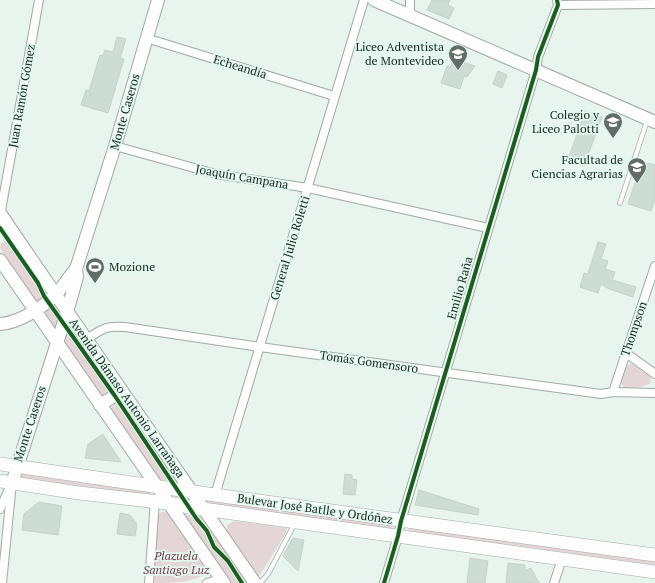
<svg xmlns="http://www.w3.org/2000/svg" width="655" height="583" font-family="'PT Serif',serif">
<rect width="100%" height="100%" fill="#e8f4ee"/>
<g fill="#e4d5d7">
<polygon points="7,240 11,241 14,243 47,293 38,301 36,301 0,248 1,243"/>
<polygon points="54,303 61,314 57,327 55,327 45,314 45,311"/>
<polygon points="69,325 71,326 112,387 102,395 100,395 64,343 63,338"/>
<path d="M629 364H632L649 376 651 378 650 384C643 386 632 390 624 388L621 382 626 367Z"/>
<polygon points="120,402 123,403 177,482 159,479 156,478 111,409 112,407"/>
<polygon points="21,473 151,492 151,494 148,495 21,478 20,477"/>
<polygon points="208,500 392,525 392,528 390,529 210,505"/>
<path d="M161 512H164L168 514 205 568C208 583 166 583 155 583L154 576 158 516Z"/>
<polygon points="183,514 202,517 247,583 229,583"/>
<path d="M235 521 287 528 286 533 258 578 227 532C226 525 229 523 235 521Z"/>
<polygon points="410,527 655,561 655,565 411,531 409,531"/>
</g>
<g fill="#cddcd4" stroke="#c6d1cc">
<polygon points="432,0 450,0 448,5 454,8 449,19 427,10"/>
<polygon points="117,37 126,39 120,58 124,59 108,113 81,105 86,90 89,91 100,55 103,56 105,50 113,52"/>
<polygon points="453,59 475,66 467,77 464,76 460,89 441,83 447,66 451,67"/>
<polygon points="498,71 507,75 502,88 493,84"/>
<polygon points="585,111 602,117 584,166 568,160"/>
<polygon points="648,163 655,165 655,200 651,211 628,204 641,164 647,165"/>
<polygon points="598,242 606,244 601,259 608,261 605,269 615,272 612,280 636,287 633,297 609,289 601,284 598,293 580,287 584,273 588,274"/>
<polygon points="103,434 121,462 85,458 88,444"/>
<polygon points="345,474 352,475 352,479 357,480 355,495 343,494"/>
<polygon points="419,490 479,509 478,515 415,505"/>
<polygon points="39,502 62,506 58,535 22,530 24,514"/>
<polygon points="120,513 130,515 137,524 135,536 117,534"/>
<polygon points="293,538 304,540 298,571 283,556"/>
<polygon points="470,558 488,561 485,583 467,583"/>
<polygon points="508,563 525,565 525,571 531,568 539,583 506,583"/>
</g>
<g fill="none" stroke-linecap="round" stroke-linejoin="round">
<defs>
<g id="lane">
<polyline points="620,203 647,121"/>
<polyline points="260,583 268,574 295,523"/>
</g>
<g id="street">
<polyline points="410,0 410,16"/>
<polyline points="558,5 655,4"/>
<polyline points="146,38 334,96"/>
<polyline points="115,146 216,174 308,188 488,228"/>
<polyline points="0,216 39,0"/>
<path d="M87 339C103 328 106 326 125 327L260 347 601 394 613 392 655 393"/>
<polyline points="626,353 655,374"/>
<polyline points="613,392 655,266"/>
<polyline points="215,495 364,0"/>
<polyline points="0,509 9,489"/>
<polyline points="2,583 12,483"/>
<polyline points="149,583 155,501"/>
<polyline points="207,583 221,579"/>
<polyline points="384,583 398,536 401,521 536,70 538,57 558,5 557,0"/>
<polyline points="554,583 562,559"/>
</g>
<g id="secondary">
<polyline points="374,0 655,122"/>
<path d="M0 213C84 337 170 460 255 583"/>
<polyline points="0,260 224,583"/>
<path d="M0 324C19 323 44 307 57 293 64 286 69 276 76 269"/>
<polyline points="100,405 122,391"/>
<polyline points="12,483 67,312 77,277 76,269 115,146 158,0"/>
</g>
<g id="primary">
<polyline points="0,464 215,495 655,555"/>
<polyline points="0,481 79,493 168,503 189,507 655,572"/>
</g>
</defs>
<use href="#lane" stroke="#a1aaa5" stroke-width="5.5"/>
<use href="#street" stroke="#a1aaa5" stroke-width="10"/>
<use href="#secondary" stroke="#a1aaa5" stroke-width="14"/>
<use href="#primary" stroke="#a1aaa5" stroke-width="14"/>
<use href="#lane" stroke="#fcfdfc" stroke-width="4"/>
<use href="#street" stroke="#fcfdfc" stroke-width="8"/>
<use href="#secondary" stroke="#fcfdfc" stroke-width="12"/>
<use href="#primary" stroke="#fcfdfc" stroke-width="13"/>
<defs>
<g id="cycleway">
<polyline points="0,228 38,283 44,296 115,396 196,518 207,531 214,547 228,561 242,583"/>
<polyline points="384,583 398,536 401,521 536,70 538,57 558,5 557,0"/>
</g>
</defs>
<use href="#cycleway" stroke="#e2faee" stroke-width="6"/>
<use href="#cycleway" stroke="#1b5e20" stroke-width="4"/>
</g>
<defs>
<symbol id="school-pin" viewBox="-11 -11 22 30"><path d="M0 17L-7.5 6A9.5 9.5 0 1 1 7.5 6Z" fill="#636d68" stroke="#e2faee"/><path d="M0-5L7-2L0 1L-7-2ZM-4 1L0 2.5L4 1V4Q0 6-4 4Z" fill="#fff"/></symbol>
<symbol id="university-pin" viewBox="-11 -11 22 30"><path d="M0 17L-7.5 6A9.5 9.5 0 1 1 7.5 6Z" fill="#636d68" stroke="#e2faee"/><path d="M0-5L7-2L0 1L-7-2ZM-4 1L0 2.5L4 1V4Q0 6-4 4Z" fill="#fff"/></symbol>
<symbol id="stadium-pin" viewBox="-11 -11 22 30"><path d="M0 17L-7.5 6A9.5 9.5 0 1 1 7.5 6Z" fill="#636d68" stroke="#e2faee"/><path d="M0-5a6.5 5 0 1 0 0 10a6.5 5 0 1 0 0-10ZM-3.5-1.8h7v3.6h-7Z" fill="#fff"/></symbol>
</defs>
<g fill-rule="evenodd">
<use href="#school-pin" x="447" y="43" width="22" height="30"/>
<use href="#school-pin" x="602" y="111" width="22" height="30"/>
<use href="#university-pin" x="626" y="156" width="22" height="30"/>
<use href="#stadium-pin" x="84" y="256" width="22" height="30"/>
</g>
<g text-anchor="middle" stroke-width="3.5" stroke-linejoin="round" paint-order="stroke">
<g font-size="12" fill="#1b2420" stroke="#e2faee" text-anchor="end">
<text x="444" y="51">Liceo Adventista<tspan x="444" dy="14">de Montevideo</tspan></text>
<text x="599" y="119">Colegio y<tspan x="599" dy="14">Liceo Palotti</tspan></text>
<text x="623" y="164">Facultad de<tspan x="623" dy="14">Ciencias Agrarias</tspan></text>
<text x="109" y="271" text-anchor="start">Mozione</text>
</g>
<g font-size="12" fill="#1b2420" stroke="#e2faee">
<text transform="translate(240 67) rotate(17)" y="4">Echeandía</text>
<text transform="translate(22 96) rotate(-80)" y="4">Juan Ramón Gómez</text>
<text transform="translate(125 112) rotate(-74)" y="4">Monte Caseros</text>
<text transform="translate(242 177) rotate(10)" y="4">Joaquín Campana</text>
<text transform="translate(290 248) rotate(-73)" y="4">General Julio Roletti</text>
<text transform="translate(460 288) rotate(-74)" y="4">Emilio Raña</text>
<text transform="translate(634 329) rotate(-71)" y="4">Thompson</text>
<text transform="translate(369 362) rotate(8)" y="4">Tomás Gomensoro</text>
<text transform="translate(127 398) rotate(55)" y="4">Avenida Dámaso Antonio Larrañaga</text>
<text transform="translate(30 424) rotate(-72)" y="4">Monte Caseros</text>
<text transform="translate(315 509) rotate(8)" y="4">Bulevar José Batlle y Ordóñez</text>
</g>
<g font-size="12" font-style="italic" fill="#7a364d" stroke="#e2faee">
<text x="176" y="560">Plazuela<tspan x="176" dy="14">Santiago Luz</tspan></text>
</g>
</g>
</svg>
